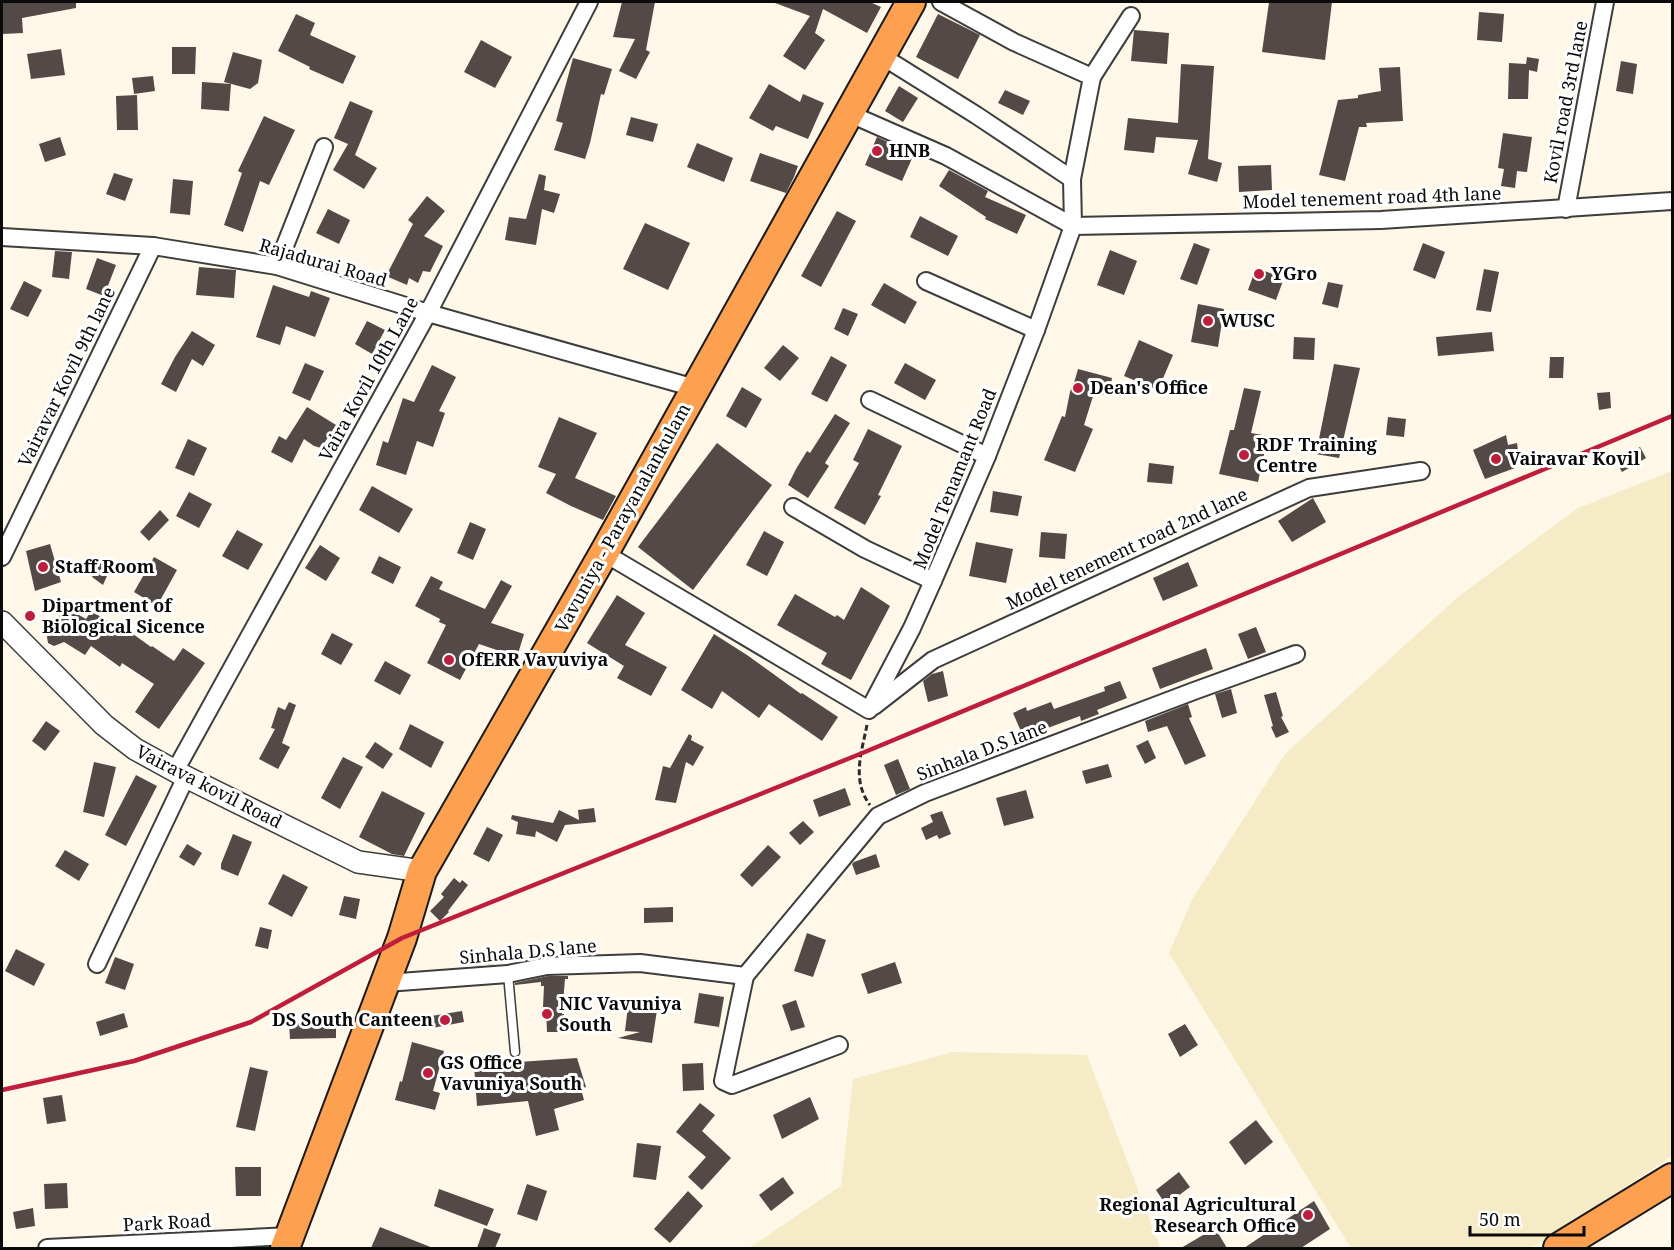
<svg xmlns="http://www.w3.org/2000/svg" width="1674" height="1250" font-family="'Noto Serif',serif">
<rect width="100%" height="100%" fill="#fff7e7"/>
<g fill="#f5ebc6">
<polygon points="1672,471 1672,1156 1542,1242 1529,1248 1351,1248 1169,953 1193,898 1285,754 1458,597 1578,508"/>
<polygon points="953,1052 1087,1055 1160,1248 749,1248 841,1186 853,1079"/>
</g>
<g fill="#534946">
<polygon points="26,2 76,2 76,8 22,18 23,33 2,34 2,3"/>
<polygon points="622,2 655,2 646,50 650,52 636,79 619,71 635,39 613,37"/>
<polygon points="775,2 870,2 881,7 867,33 823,9 815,33 825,40 805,70 783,56 810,16 775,3"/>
<polygon points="1269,2 1332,2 1325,60 1262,52"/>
<polygon points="1479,12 1504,14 1502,42 1477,40"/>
<polygon points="296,14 315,23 310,35 356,56 343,84 309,69 310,67 278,51"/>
<polygon points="938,14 980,35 958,79 916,57"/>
<polygon points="1134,30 1169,33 1167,64 1131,61"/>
<polygon points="481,40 512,57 495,88 464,72"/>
<polygon points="172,47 196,47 195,74 172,74"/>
<polygon points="61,49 65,75 31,79 27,54"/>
<polygon points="233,52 262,60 258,83 250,89 224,82"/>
<polygon points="1527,57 1539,59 1537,72 1529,70 1528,99 1508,99 1509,63 1526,64"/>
<polygon points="573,58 612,69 604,95 601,94 590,143 585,159 554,150 563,123 556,121"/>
<polygon points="1621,61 1637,64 1633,94 1616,91"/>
<polygon points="1181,64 1214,66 1208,159 1222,163 1217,182 1188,174 1198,140 1156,137 1154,153 1124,150 1128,118 1178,123"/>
<polygon points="1400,67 1403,121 1366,123 1367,127 1359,127 1345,181 1319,175 1338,100 1358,98 1358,95 1381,91 1379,68"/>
<polygon points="153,76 155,91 134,94 132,78"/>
<polygon points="202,82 231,84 229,111 201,109"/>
<polygon points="769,84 800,102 803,94 824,103 808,139 776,126 773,131 749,118"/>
<polygon points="899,86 918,98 903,122 885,111"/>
<polygon points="1005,90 1030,101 1023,115 998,103"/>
<polygon points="137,95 138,130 117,130 116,96"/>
<polygon points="350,101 373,111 355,155 377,168 364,189 333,170 348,144 334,138"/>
<polygon points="264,116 295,130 269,185 260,181 243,232 224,225 242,173 238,171"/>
<polygon points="631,117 658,124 653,142 626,135"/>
<polygon points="1503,133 1532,137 1527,172 1517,171 1515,188 1501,186 1504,169 1498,168"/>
<polygon points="60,137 66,155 45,162 39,144"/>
<polygon points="877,137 914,154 902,181 865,165"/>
<polygon points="697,143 733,158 724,182 687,167"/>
<polygon points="760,153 798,166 794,177 786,193 750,181"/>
<polygon points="1271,165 1272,190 1239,192 1238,166"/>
<polygon points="949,170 988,191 985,197 1026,215 1017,234 985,219 986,217 939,186"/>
<polygon points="114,173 133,179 125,201 106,194"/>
<polygon points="539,174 546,176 544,190 560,194 554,213 542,209 536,245 505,240 509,217 526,219"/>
<polygon points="173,179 193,181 190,215 170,213"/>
<polygon points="427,196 445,211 424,236 443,246 430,272 423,271 418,283 409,278 407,285 386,276 413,224 408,220"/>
<polygon points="328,209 350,220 339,244 316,233"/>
<polygon points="837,211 856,221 821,287 801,276"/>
<polygon points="920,216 958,236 948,256 910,237"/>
<polygon points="645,223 690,243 668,290 623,269"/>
<polygon points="1194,243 1210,249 1197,285 1180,279"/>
<polygon points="1423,243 1445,252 1435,279 1413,270"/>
<polygon points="1110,250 1137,261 1124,295 1097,285"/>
<polygon points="55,251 72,252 69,279 52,277"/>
<polygon points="97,258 116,265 104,296 86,289"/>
<polygon points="199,267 236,270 234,298 196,295"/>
<polygon points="1256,268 1284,278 1276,300 1248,290"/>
<polygon points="1484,269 1499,272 1491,312 1476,310"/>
<polygon points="24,281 42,290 28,317 10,309"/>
<polygon points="1328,282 1343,285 1338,308 1322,304"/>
<polygon points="884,283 917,302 905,324 871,305"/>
<polygon points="273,285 309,297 311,291 330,298 315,337 286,326 280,345 256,337"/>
<polygon points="1198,304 1224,309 1218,347 1191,342"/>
<polygon points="843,308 858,314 848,336 834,329"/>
<polygon points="367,321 385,330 372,354 355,344"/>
<polygon points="192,331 215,345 203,366 192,359 176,392 161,384 175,357"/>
<polygon points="1492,332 1494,351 1438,356 1436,337"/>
<polygon points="1294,337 1315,338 1314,360 1293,359"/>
<polygon points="1139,340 1173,355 1158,390 1124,376"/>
<polygon points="783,345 799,358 780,381 764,368"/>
<polygon points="831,356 847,365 827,402 811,394"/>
<polygon points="1550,357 1564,357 1563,378 1549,378"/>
<polygon points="305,363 324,371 310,401 292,393"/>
<polygon points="905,363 936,380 925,400 894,383"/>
<polygon points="1334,364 1360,368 1339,458 1316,454"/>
<polygon points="432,365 456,377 439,411 445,413 433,447 417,441 406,475 376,465 383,441 388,443 403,398 414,402"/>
<polygon points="1078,369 1112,378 1109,396 1094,393 1084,425 1093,429 1075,472 1044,460 1062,416 1065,417 1070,392 1073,383 1074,383"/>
<polygon points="742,387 762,399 746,428 726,416"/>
<polygon points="1244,388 1261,391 1251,433 1268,436 1258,482 1219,474 1230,430 1234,430"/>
<polygon points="1610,392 1611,408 1599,410 1597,393"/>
<polygon points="307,407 336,425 321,448 314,446 304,439 292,463 271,452 279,436 286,440"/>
<polygon points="835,414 850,423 825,463 829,466 808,498 788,485 796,469 807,451 810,453"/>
<polygon points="559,417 597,433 575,478 616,496 603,520 571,506 546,493 556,474 538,467"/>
<polygon points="1388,417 1406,419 1404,437 1386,435"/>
<polygon points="868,429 902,446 878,495 881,496 865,525 834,508 859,463 853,460"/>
<polygon points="1506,435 1508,445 1517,443 1519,457 1512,460 1515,468 1485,479 1473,450"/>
<polygon points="188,439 207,448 194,476 175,468"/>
<polygon points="717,443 772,485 693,590 638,547"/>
<polygon points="1640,447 1646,458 1622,472 1616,461"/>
<polygon points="1149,463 1174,466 1172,484 1147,482"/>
<polygon points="372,486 413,509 399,533 359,510"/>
<polygon points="993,491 1022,496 1018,516 990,512"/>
<polygon points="189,492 212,504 199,528 176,516"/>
<polygon points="1313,498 1326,522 1292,542 1278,521"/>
<polygon points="160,510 169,520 149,541 140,532"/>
<polygon points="470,522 486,529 473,560 457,553"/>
<polygon points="237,530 263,544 248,570 222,556"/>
<polygon points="764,531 784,542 767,576 746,565"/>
<polygon points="1041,532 1067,534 1065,559 1039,557"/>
<polygon points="976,542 1013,549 1006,583 969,576"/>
<polygon points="50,544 61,582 35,591 26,551"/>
<polygon points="320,545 340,558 326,581 305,568"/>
<polygon points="379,556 401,567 393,584 371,573"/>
<polygon points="154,557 177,570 157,606 134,592"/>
<polygon points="1188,562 1198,586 1163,601 1153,578"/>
<polygon points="100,563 110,569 103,585 92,577"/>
<polygon points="431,576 443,582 439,589 485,609 501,580 512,586 491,623 524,634 517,657 479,644 460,680 427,663 446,625 439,622 440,619 415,606"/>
<polygon points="861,587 890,606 851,680 821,664 827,653 777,625 795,594 835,617 837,615 844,620"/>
<polygon points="617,595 645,613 625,645 667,667 651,696 617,678 624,666 587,643"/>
<polygon points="65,607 86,619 91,611 113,624 115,621 151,647 152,646 174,661 183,648 205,663 159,729 135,712 154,684 122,663 120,667 91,646 85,655 64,642 54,646 48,643 47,637 48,634 56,625 54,624"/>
<polygon points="1256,627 1266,652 1248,659 1238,634"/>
<polygon points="332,633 353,644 341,665 321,654"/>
<polygon points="714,634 747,655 801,694 802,693 838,717 822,741 769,704 759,718 722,691 712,709 681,690"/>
<polygon points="1206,648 1213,669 1160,689 1152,668"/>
<polygon points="385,661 411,675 400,695 374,681"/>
<polygon points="943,671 948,696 928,702 923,681 932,674"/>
<polygon points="1120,681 1127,698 1097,710 1099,714 1081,721 1080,716 1045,729 1044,727 1023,736 1013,713 1026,707 1027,711 1051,702 1054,709 1105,691 1104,687"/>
<polygon points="1231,689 1237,713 1222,718 1215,694"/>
<polygon points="1276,692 1283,716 1281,717 1289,732 1276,738 1271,727 1273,726 1264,695"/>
<polygon points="289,702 296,705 282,743 290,747 278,769 259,759 275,729 271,728 278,707 285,710"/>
<polygon points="1188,704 1192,717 1189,718 1206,756 1185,765 1167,726 1148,732 1145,721"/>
<polygon points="46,721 60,731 45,751 32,741"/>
<polygon points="410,724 444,742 431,768 399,749"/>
<polygon points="689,734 692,736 691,740 704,747 693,766 686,762 676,803 655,800 663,766 670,768"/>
<polygon points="1148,740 1156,758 1145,764 1136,746"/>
<polygon points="375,742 393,754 383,769 365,757"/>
<polygon points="343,757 363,767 340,809 321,798"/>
<polygon points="898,759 910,789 896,795 884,765"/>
<polygon points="94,762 116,767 104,817 83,812"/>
<polygon points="1108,764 1112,777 1086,784 1082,771"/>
<polygon points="136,775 157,786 126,846 105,835"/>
<polygon points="845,788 851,805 819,817 813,800"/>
<polygon points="1026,790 1034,818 1004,826 996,798"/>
<polygon points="382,791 425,813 404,856 392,854 359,837"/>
<polygon points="594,808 596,822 565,825 557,842 536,831 535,837 516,834 518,822 511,819 512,815 553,823 559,810 579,820 578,810"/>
<polygon points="942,811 951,834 939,839 937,835 926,840 921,828 933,822 930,815"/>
<polygon points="803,821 814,832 800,845 789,833"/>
<polygon points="487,827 503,835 489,862 473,854"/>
<polygon points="233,834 252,842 238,876 221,869 221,864"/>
<polygon points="187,844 202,853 194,866 179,857"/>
<polygon points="768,845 781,857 752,887 740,875"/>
<polygon points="65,850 89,864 79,881 55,866"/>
<polygon points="876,854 880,867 856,875 852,864 854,862"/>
<polygon points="283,874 308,887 292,917 268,904"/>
<polygon points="454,878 460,883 462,880 468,885 448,911 449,912 440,921 430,911 444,897 441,894"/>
<polygon points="344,896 360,899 356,919 339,915"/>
<polygon points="673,907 673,922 644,923 644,908"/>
<polygon points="260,927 272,930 268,949 255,946"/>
<polygon points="807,933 826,940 813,977 794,971"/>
<polygon points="16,949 45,964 34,986 5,971"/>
<polygon points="489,949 494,964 472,966 469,956"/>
<polygon points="115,957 134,964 125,990 105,983"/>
<polygon points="895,962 902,983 868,994 861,974"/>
<polygon points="548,976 568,976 568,979 565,979 562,1014 564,1014 565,1032 547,1032 546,1007 543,1007 544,986 541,986 541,982 515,985 515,983"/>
<polygon points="699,993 724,997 719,1027 694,1023"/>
<polygon points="796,1000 805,1027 791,1031 782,1005"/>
<polygon points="628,1006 657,1010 652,1043 618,1038 640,1032 625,1031"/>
<polygon points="462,1011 464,1022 427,1029 425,1017"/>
<polygon points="124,1013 128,1027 100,1036 96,1022"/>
<polygon points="336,1022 336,1038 290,1039 289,1023"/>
<polygon points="1185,1024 1198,1045 1180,1057 1168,1034"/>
<polygon points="412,1042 444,1051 433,1091 440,1093 435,1110 395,1100 400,1081 402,1082"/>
<polygon points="577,1058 586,1087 581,1089 584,1100 554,1109 559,1130 536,1136 528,1101 477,1106 474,1065"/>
<polygon points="703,1063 704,1090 683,1091 682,1064"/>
<polygon points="250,1067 268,1071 255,1131 236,1127"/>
<polygon points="62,1095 66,1121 47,1124 43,1098"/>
<polygon points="810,1097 819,1119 782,1139 773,1115"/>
<polygon points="700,1103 715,1115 702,1131 731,1158 702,1190 688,1177 706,1157 676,1132"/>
<polygon points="1256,1120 1273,1142 1245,1165 1229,1142"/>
<polygon points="637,1143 661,1146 656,1180 633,1177"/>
<polygon points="235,1167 261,1167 261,1196 236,1196"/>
<polygon points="1179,1172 1190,1187 1166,1205 1156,1190"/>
<polygon points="783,1177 794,1193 771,1211 759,1195"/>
<polygon points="67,1183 68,1208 45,1209 44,1184"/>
<polygon points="527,1184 547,1191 537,1221 517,1214"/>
<polygon points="439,1189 494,1209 487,1226 434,1206"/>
<polygon points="688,1191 703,1206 670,1243 654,1229"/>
<polygon points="1314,1201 1330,1229 1301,1248 1244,1248"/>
<polygon points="33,1208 35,1226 16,1229 13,1212"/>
<polygon points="380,1227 433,1248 371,1248"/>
<polygon points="484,1228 501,1234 495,1248 477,1248"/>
<polygon points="1215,1228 1227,1248 1181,1248"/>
</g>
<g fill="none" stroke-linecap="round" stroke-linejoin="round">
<defs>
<polyline id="service" points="508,974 515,1052"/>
<g id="minor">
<polyline points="941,2 1014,42 1092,77 1072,179"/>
<polyline points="1092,77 1131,16"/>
<polyline points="848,113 946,156 1073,226 1381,220 1672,201"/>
<polyline points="1566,209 1605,2"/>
<polyline points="2,237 153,246 277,266 428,313 695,388"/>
<polyline points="277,266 324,147"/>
<polyline points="926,281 1036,330"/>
<polyline points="870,400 987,456"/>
<polyline points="793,507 865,549 933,581"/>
<polyline points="604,553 869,710 912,628 933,581 987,456 1036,330 1073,226 1072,179 976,115 880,55"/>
<polyline points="2,557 153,246"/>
<polyline points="874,706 933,660 1309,488 1421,471"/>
<polyline points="175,771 428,313 589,2"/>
<polyline points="97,964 186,777"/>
<polyline points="745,976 723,1081 732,1085 839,1045"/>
<polyline points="386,983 508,974 547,966 640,963 745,976 878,816 925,793 1194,691 1296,654"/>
<polyline points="47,1248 290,1236"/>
</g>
<polyline id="tertiary" points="2,622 104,725 135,749 186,777 358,862 422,871"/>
<g id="trunk">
<polyline points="285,1248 402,938 422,871 604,553 911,2"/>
<polyline points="1558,1248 1672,1178"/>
</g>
</defs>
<use href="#service" stroke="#3d3d3d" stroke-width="11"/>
<use href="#minor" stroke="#3d3d3d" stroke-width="20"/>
<use href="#tertiary" stroke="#3d3d3d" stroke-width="24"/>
<use href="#trunk" stroke="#1b1b1b" stroke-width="32"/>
<path stroke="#2c2c2c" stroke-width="3" stroke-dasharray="6 3" stroke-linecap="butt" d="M867 725C862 751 851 780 870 805"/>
<use href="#service" stroke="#fff" stroke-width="8"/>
<use href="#minor" stroke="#fff" stroke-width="16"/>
<use href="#tertiary" stroke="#fff" stroke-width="21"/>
<use href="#trunk" stroke="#fda050" stroke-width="28"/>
<polyline stroke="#be1e3c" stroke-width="4.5" points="2,1090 134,1061 251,1022 402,938 860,754 1672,416"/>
</g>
<g fill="#be1e3c" stroke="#fff" stroke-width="2">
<circle cx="877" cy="151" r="6"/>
<circle cx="1259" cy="274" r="6"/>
<circle cx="1208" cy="321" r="6"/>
<circle cx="1078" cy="388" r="6"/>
<circle cx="1244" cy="455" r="6"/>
<circle cx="1496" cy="459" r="6"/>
<circle cx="43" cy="567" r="6"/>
<circle cx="30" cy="616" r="6"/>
<circle cx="449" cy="660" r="6"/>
<circle cx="547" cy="1014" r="6"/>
<circle cx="445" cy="1020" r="6"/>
<circle cx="428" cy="1073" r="6"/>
<circle cx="1308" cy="1215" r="6"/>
</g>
<g text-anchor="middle" stroke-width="6" stroke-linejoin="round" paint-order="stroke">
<g font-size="18" fill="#0a0a0a" stroke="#fff">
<text transform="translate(1566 102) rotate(-79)" y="6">Kovil road 3rd lane</text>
<text transform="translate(1372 198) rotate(-2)" y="6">Model tenement road 4th lane</text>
<text transform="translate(323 263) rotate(16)" y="6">Rajadurai Road</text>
<text transform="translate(67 377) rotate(-64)" y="6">Vairavar Kovil 9th lane</text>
<text transform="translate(369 379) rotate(-61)" y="6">Vaira Kovil 10th Lane</text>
<text transform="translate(955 479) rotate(-68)" y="6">Model Tenamant Road</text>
<text transform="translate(623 518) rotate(-61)" y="6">Vavuniya - Parayanalankulam</text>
<text transform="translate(1127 549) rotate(-25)" y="6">Model tenement road 2nd lane</text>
<text transform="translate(982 751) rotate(-21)" y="6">Sinhala D.S lane</text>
<text transform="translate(209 787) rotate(27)" y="6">Vairava kovil Road</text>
<text transform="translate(528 952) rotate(-5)" y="6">Sinhala D.S lane</text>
<text transform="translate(167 1223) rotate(-3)" y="6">Park Road</text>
</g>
<g font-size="18" font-weight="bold" fill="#0a0a0a" stroke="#fff" text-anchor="start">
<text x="889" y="157">HNB</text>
<text x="1271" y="280">YGro</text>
<text x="1220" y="327">WUSC</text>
<text x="1090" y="394">Dean's Office</text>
<text x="1256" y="451">RDF Training<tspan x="1256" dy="21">Centre</tspan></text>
<text x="1508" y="465">Vairavar Kovil</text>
<text x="55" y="573">Staff Room</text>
<text x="42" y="612">Dipartment of<tspan x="42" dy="21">Biological Sicence</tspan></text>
<text x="461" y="666">OfERR Vavuviya</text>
<text x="559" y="1010">NIC Vavuniya<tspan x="559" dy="21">South</tspan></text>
<text x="433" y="1026" text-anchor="end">DS South Canteen</text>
<text x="440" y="1069">GS Office<tspan x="440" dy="21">Vavuniya South</tspan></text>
<text x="1296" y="1211" text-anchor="end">Regional Agricultural<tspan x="1296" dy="21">Research Office</tspan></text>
</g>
</g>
<rect width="1674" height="1250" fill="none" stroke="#0a0a0a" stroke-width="6"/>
<path d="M1470 1226v9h114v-9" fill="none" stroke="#0a0a0a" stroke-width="3"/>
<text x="1479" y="1226" font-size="18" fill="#0a0a0a" stroke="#ffffff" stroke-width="4.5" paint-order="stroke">50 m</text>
</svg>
